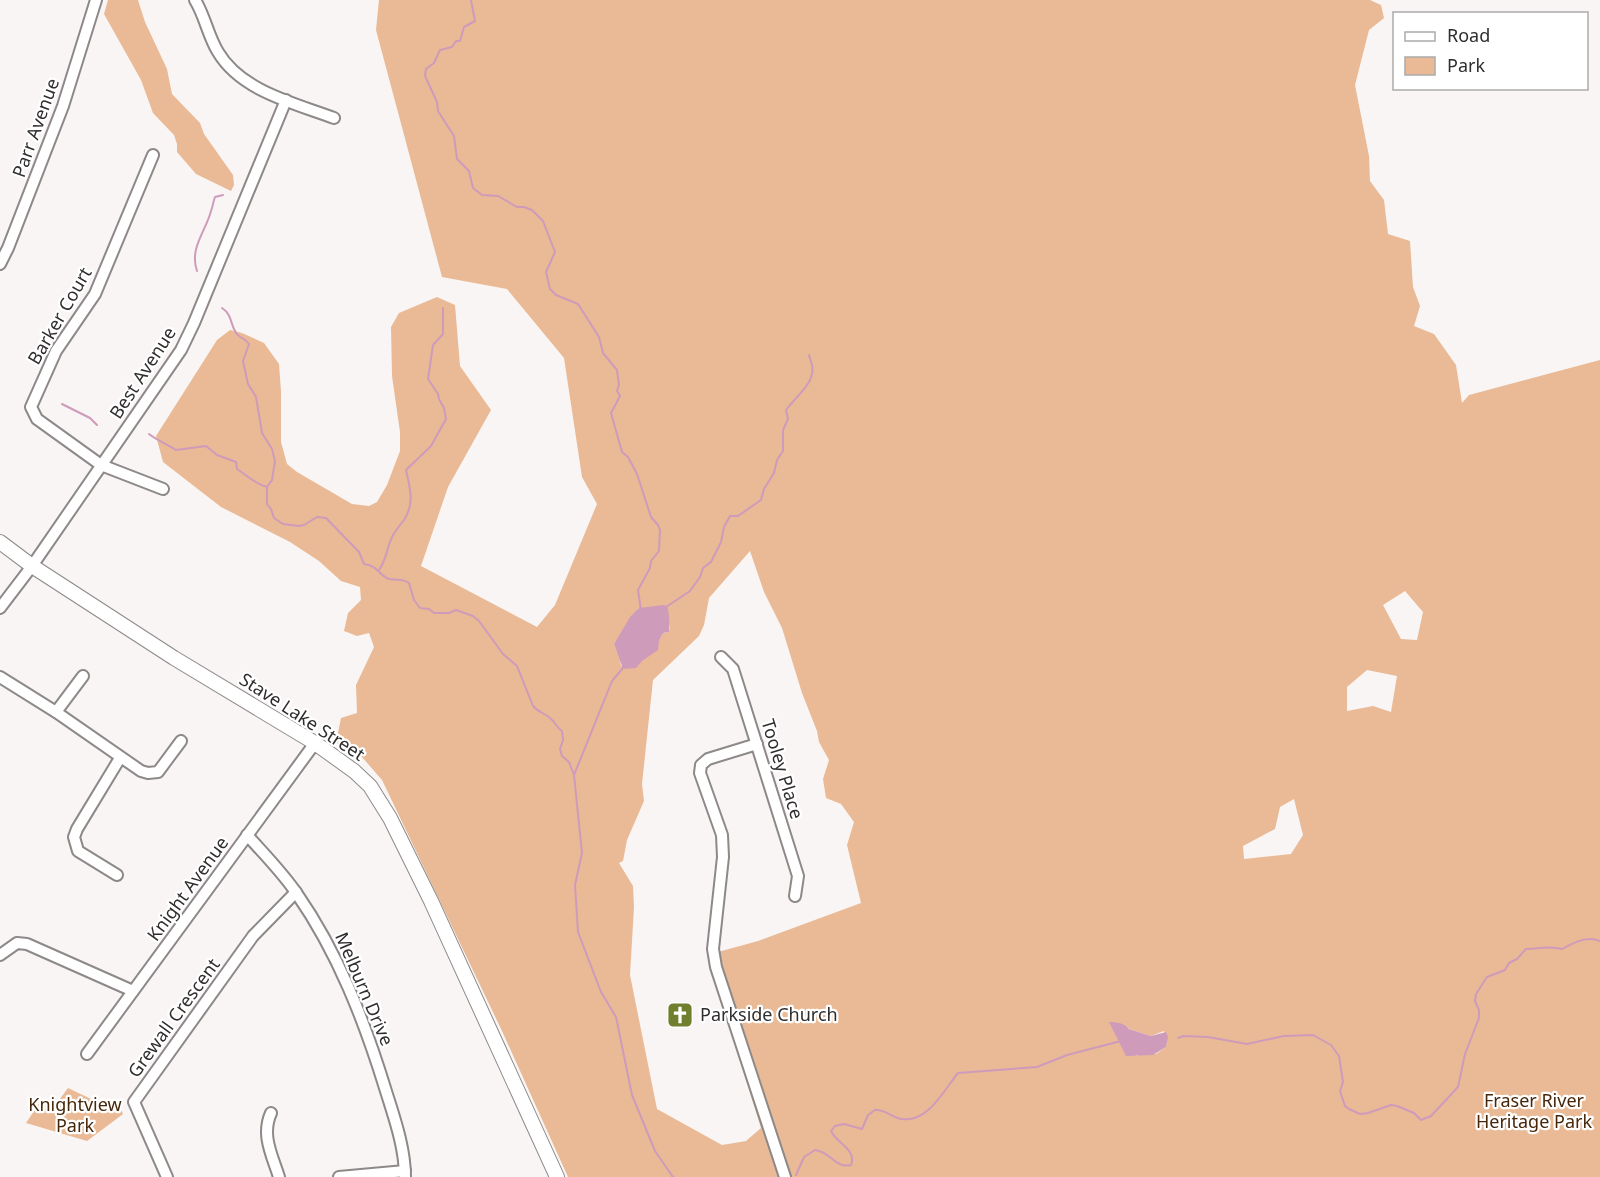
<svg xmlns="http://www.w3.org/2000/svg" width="1600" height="1177" font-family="'Noto Sans',sans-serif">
<rect width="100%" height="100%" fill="#f9f5f4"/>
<g fill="#e9ba95" fill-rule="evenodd">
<polygon points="108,0 138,0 145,22 167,69 172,94 200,123 204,134 233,175 234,185 231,191 196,174 177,152 177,144 174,135 153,113 141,80 104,14"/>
<path d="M379 0H1370L1381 5 1384 18 1369 30 1355 85 1369 156 1370 181 1384 200 1388 234 1410 241 1413 287 1420 306 1414 326 1434 334 1456 365 1462 403 1469 395 1600 360V1177H568L502 1031 382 780 362 757 336 743 341 718 357 713 356 685 374 647 369 633 357 636 344 631 348 613 361 600 360 587 341 581 319 561 290 542 221 507 163 462 156 436 217 340 230 330 242 333 264 343 279 364 281 392V442L287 464 297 472 352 504 369 506 377 502 387 485 400 451V432L392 376 391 327 399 313 437 297 455 305 460 366 491 410 448 487 421 566 537 627 555 605 597 504 582 477 564 358 507 289 442 277 376 30ZM750 551 764 592 782 628 802 693 817 731 819 742 829 760 823 779 826 798 841 804 854 822 847 845 861 903 758 941 707 955 761 1128 746 1141 722 1145 657 1109 630 975 634 907 633 886 619 863 623 861 627 840 644 801 642 784 653 680 699 636 704 625 709 598ZM1405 591 1423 612 1417 640 1401 639 1383 605ZM639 608H645L667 619 670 627 669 632 663 633C651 657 647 660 621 666L620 660 614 644ZM1367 670 1397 676 1391 712 1373 706 1347 711V687ZM1294 799 1303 835 1291 854 1244 859 1243 846 1275 829 1280 807ZM1127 1026 1129 1029 1151 1036 1164 1031 1167 1039 1166 1047 1156 1054H1141L1136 1056Z"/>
<polygon points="68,1088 114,1110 121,1110 123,1114 87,1141 26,1123 42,1099 54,1107"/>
</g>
<g fill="#cf9bbb">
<path d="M663 605 667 606C669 610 670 627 669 632L663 633 659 641 658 650 642 661 636 668 623 669 614 644 630 617 639 608Z"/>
<path d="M1109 1022C1116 1022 1125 1023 1129 1029L1151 1036 1166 1032 1168 1037 1166 1047 1153 1055 1126 1056Z"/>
</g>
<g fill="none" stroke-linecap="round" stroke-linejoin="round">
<g stroke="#cf9bbb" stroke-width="2">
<polyline points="471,0 475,21 464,27 460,41 456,41 452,47 440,50 434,63 426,69 425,76 437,102 438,111 454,136 457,159 469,171 473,188 482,195 498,196 517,207 524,207 532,210 543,221 555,252 546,272 550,289 556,295 578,304 599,337 603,353 617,370 619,385 617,391 620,396 611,413 622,452 628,457 637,474 651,517 658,525 660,530 659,551 651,561 650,568 638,590 641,611"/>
<path d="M197 271C189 248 206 231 211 211 213 206 213 202 215 197L223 195"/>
<path d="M222 308C233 315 230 326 237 334 241 339 245 338 249 344L243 361 248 384 256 397 262 433 272 449 275 461 272 480 267 487"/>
<polyline points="62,404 90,418 97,425"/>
<path d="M149 434C158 441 167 444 176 450L206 446 217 455 236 462 237 469C248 476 255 484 267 487V504L271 509 274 518 283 524 299 526 304 525 317 517 326 518 359 552 364 564C379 566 379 576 389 579 397 581 402 578 409 583L414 600 420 608 429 609 434 613H449L456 610 473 616 479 621 503 654 517 666 533 706C538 712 545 713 551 719 556 723 556 727 562 731L563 740 560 749 562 756 569 762 574 775"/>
<path d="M379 570C387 559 387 546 393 535 396 530 400 525 404 520 415 503 410 488 406 470L431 446 446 419 444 408 439 399 438 394 428 379 433 345 443 334V308"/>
<path d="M666 607 690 591 700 577 703 568 711 562 721 542 724 527 730 516H738L761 500 764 489 774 473 777 460 783 451V430L788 419 786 410C795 397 816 383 812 365 811 361 810 359 809 355"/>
<polyline points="623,668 612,681 574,775 582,853 575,885 578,932 601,992 616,1017 632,1095 655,1151 673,1177"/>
<path d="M1178 1038 1183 1036 1208 1037 1247 1044 1284 1036 1313 1035 1331 1045 1339 1056 1343 1082 1340 1091 1345 1106 1349 1109 1360 1114 1368 1113 1391 1105 1397 1106 1414 1113 1421 1120 1431 1116 1458 1087 1465 1054 1479 1018V1010L1475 1001 1476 994 1487 977 1505 970 1509 963 1517 959 1526 949C1539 949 1549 945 1562 949 1573 943 1587 935 1600 941"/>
<path d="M796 1175 804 1157 815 1150C830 1151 835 1169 851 1165 857 1149 837 1144 831 1131L835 1126 844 1124 862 1129 868 1115 875 1110C886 1109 892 1118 902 1119 928 1123 944 1090 958 1073L1037 1067 1067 1055 1121 1041"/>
</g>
<defs>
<g id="minor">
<path d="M195 0C205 16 208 36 218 52 241 91 294 103 334 118"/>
<polyline points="153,155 95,294 56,351 31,407 37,419 101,465 163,489"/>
<polyline points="0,264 8,248 63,106 96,0"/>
<polyline points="0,608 32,566 181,350 194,323 286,100"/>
<polyline points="721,657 733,669 798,876 795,896"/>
<polyline points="0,677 56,712 141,771 148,773 158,772 181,741"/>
<polyline points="56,712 83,676"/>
<polyline points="757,744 708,759 701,765 700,773 722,835 723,857 713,949 716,967 785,1177"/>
<path d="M247 835C264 854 283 873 297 894 338 953 364 1020 385 1088 394 1117 405 1147 405 1177"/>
<polyline points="117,875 78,851 74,837 77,829 120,758"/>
<polyline points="0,955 17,943 27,944 133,991"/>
<polyline points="87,1054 315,743"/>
<path d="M271 1113C261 1135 272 1155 279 1177"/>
<polyline points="167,1177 134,1102 253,936 296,892"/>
<polyline points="339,1177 405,1171"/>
</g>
<polyline id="major" points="0,542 32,566 174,658 315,743 354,771 370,786 390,818 431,901 557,1177"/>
</defs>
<use href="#minor" stroke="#8d8988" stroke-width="14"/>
<use href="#major" stroke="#8d8988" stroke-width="16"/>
<use href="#minor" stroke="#fff" stroke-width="10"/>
<use href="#major" stroke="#fff" stroke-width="14"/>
</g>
<defs>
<symbol id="church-square" viewBox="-11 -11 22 22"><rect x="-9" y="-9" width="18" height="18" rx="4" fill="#707f2d" stroke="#fff"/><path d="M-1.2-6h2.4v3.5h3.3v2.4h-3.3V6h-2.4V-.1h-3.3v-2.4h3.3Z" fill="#fff"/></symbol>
</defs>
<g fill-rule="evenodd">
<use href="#church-square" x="665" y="1000" width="30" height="30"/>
</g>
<g text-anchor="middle" stroke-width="4.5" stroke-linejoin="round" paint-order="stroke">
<g font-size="18" fill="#2f2d2d" stroke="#fff">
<text transform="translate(36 128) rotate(-70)" y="6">Parr Avenue</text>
<text transform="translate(60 316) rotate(-60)" y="6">Barker Court</text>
<text transform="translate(143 373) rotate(-57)" y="6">Best Avenue</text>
<text transform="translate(302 717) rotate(33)" y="6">Stave Lake Street</text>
<text transform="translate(782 769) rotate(73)" y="6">Tooley Place</text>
<text transform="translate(188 889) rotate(-54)" y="6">Knight Avenue</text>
<text transform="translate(364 989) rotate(67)" y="6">Melburn Drive</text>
<text transform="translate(174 1018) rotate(-54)" y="6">Grewall Crescent</text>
</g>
<g font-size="18" fill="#2f2d2d" stroke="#fff" text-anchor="start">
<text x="700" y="1021">Parkside Church</text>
</g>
<g font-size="18" fill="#462709" stroke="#fff">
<text x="1534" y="1107">Fraser River<tspan x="1534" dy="21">Heritage Park</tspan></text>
<text x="75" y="1111">Knightview<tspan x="75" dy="21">Park</tspan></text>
</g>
</g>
<rect x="1393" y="12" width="195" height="78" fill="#ffffff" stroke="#acabab" stroke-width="1.5"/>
<rect x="1405" y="32" width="30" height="9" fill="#ffffff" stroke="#acabab" stroke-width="1.5"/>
<text x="1447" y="42" font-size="18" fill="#2f2d2d">Road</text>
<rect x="1405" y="57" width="30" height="18" fill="#e9ba95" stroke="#acabab" stroke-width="1.5"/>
<text x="1447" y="72" font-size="18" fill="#2f2d2d">Park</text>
</svg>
